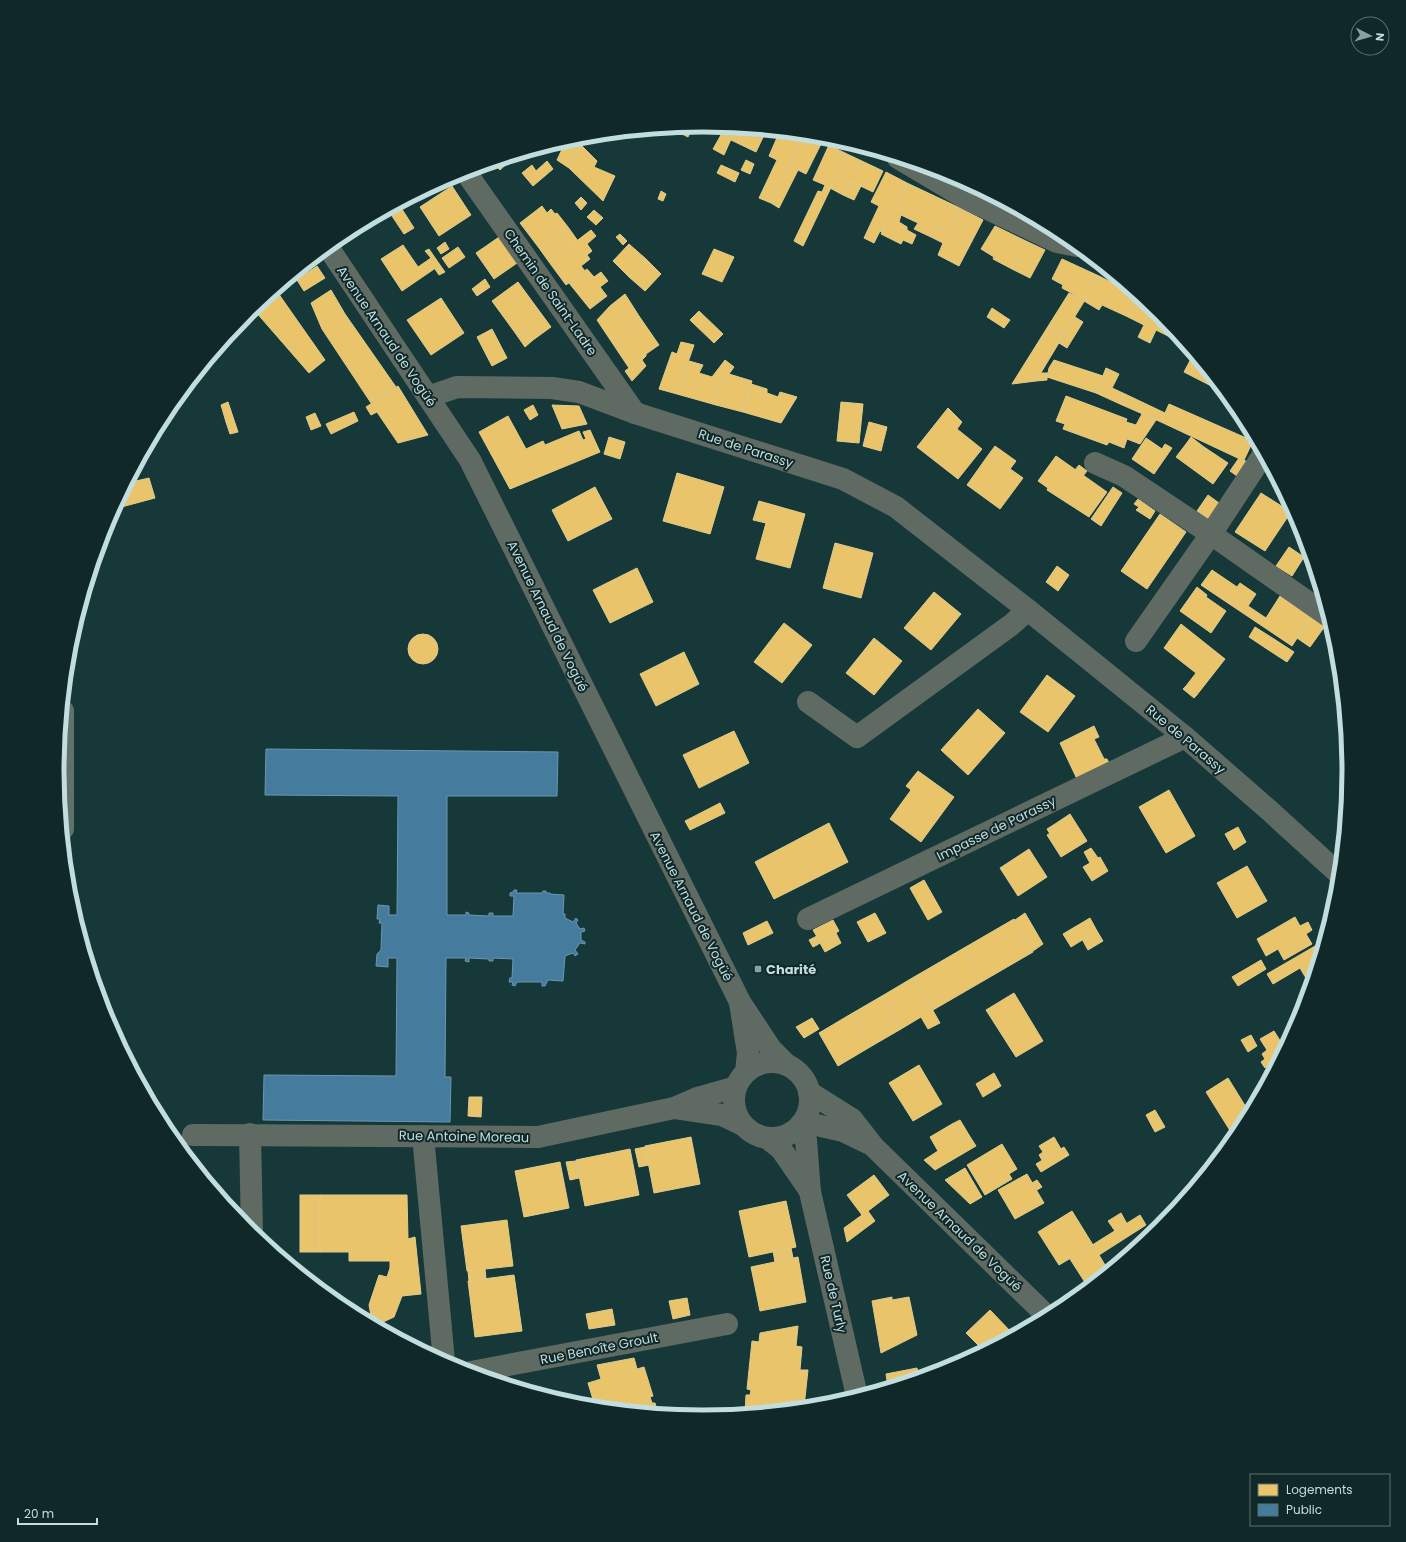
<svg xmlns="http://www.w3.org/2000/svg" width="1406" height="1542" font-family="Poppins,sans-serif">
<rect width="100%" height="100%" fill="#163839"/>
<g fill="#e9c46a" stroke="#ddcc8d">
<polygon points="701,125 736,128 724,155 713,149 721,135"/>
<polygon points="693,126 688,137 680,133 682,127"/>
<polygon points="736,128 766,131 756,152 731,140"/>
<polygon points="779,133 804,135 771,203 759,198 777,160 769,156"/>
<polygon points="804,135 822,142 806,174 798,170 779,208 771,203"/>
<polygon points="576,138 582,140 569,168 557,160 566,141"/>
<polygon points="580,144 597,161 594,167 615,176 603,201 569,168"/>
<polygon points="829,145 847,154 803,246 794,241 818,191 822,192 825,185 813,180"/>
<polygon points="847,154 883,171 873,192 850,181 843,195 830,188"/>
<polygon points="514,157 500,170 493,163"/>
<polygon points="746,160 754,164 750,174 741,170"/>
<polygon points="547,161 553,169 533,186 522,173 532,165 536,171"/>
<polygon points="721,165 739,173 735,182 717,173"/>
<polygon points="886,172 907,183 882,232 880,231 874,243 864,238 879,206 871,202"/>
<polygon points="850,181 861,186 854,200 843,195"/>
<polygon points="907,183 960,208 949,231 937,225 931,237 914,229 918,223 901,215 899,222 907,227 907,230 916,235 912,244 903,240 901,244 881,234"/>
<polygon points="452,186 471,215 439,236 420,207"/>
<polygon points="425,191 402,205 401,204"/>
<polygon points="661,191 666,194 663,201 658,199"/>
<polygon points="581,197 587,203 581,210 575,203"/>
<polygon points="400,206 414,228 404,234 390,213"/>
<polygon points="542,206 547,213 551,209 555,214 557,213 568,227 539,248 520,223"/>
<polygon points="960,208 983,220 959,266 938,255 943,243 931,237 937,225 949,231"/>
<polygon points="594,210 603,218 596,225 587,217"/>
<polygon points="995,226 1028,242 1012,269 993,259 994,257 981,249"/>
<polygon points="568,227 578,241 549,262 539,248"/>
<polygon points="591,230 596,236 587,244 592,251 587,255 590,259 581,266 585,271 566,285 549,262"/>
<polygon points="620,234 627,241 623,245 616,237"/>
<polygon points="502,235 520,261 494,279 476,253"/>
<polygon points="445,242 449,249 441,254 437,248"/>
<polygon points="1028,242 1045,250 1030,278 1012,269"/>
<polygon points="629,244 646,259 629,277 613,261"/>
<polygon points="403,245 418,267 431,258 425,251 429,249 440,265 402,291 381,259"/>
<polygon points="458,247 465,257 449,268 442,258"/>
<polygon points="714,249 734,257 722,282 702,274"/>
<polygon points="646,259 661,274 645,291 629,277"/>
<polygon points="1062,259 1099,276 1085,300 1062,288 1063,285 1052,279"/>
<polygon points="440,265 445,272 439,275 435,269"/>
<polygon points="317,266 325,278 304,291 297,280"/>
<polygon points="587,269 594,277 601,272 608,281 600,287 607,296 590,309 569,283"/>
<polygon points="1099,276 1136,295 1126,316 1102,305 1099,310 1084,301"/>
<polygon points="485,279 490,287 477,296 472,289"/>
<polygon points="285,282 288,286 255,311 253,309"/>
<polygon points="518,282 551,327 533,340 524,328 516,334 492,301"/>
<polygon points="331,290 345,314 396,387 371,403 322,329 311,303"/>
<polygon points="278,293 325,360 309,373 255,311"/>
<polygon points="1069,293 1085,300 1063,336 1047,328"/>
<polygon points="625,294 639,316 613,344 597,320 610,306"/>
<polygon points="1136,295 1162,317 1150,343 1138,337 1144,325 1126,316"/>
<polygon points="441,298 464,333 431,355 407,320"/>
<polygon points="992,308 1010,320 1004,328 987,317"/>
<polygon points="699,311 723,334 714,343 690,320"/>
<polygon points="639,316 659,345 646,354 646,356 642,360 646,366 632,381 625,371 629,368 613,344"/>
<polygon points="1075,317 1083,322 1067,348 1059,343"/>
<polygon points="1162,317 1184,344 1156,330"/>
<polygon points="524,328 533,340 525,347 516,334"/>
<polygon points="1047,328 1063,336 1036,381 1012,384"/>
<polygon points="492,329 507,358 492,366 477,337"/>
<polygon points="681,342 694,345 677,394 659,389 672,352 677,354"/>
<polygon points="223,343 225,346 216,354 215,352"/>
<polygon points="1193,355 1223,392 1184,372"/>
<polygon points="725,360 734,367 721,385 716,405 677,394 689,361 703,365 699,373 712,377"/>
<polygon points="1054,360 1103,376 1096,393 1047,377 1047,380 1036,381 1040,373 1048,373 1049,368"/>
<polygon points="1106,368 1119,374 1112,388 1125,394 1120,404 1096,393"/>
<polygon points="729,374 752,381 743,412 716,405 721,385"/>
<polygon points="751,384 767,389 767,393 778,397 780,392 797,397 781,423 743,412"/>
<polygon points="398,386 428,435 398,443 377,412 371,415 366,407"/>
<polygon points="1125,394 1165,413 1161,422 1120,404"/>
<polygon points="1066,396 1127,419 1126,422 1136,425 1142,414 1156,420 1140,444 1127,439 1124,448 1109,442 1107,445 1063,429 1065,424 1056,421"/>
<polygon points="228,402 234,420 226,422 221,405"/>
<polygon points="841,402 863,404 859,443 837,441"/>
<polygon points="1169,404 1253,441 1244,460 1247,462 1246,464 1242,460 1161,422"/>
<polygon points="533,405 538,415 530,420 524,410"/>
<polygon points="552,405 579,406 587,424 562,429"/>
<polygon points="948,408 962,422 957,429 982,449 958,479 917,447"/>
<polygon points="354,412 358,421 331,434 326,424"/>
<polygon points="315,413 321,426 311,430 306,417"/>
<polygon points="508,416 526,449 543,441 545,445 579,431 583,440 586,439 583,432 590,430 600,452 510,489 479,432"/>
<polygon points="234,420 238,432 230,434 226,422"/>
<polygon points="869,422 887,427 881,451 863,446"/>
<polygon points="609,437 625,442 620,459 604,454"/>
<polygon points="1191,437 1204,447 1200,454 1186,444"/>
<polygon points="1146,438 1162,449 1165,444 1172,448 1154,474 1132,459"/>
<polygon points="1186,444 1200,454 1204,447 1228,463 1213,484 1176,457"/>
<polygon points="995,446 1016,461 1010,469 989,454"/>
<polygon points="989,454 1023,478 1000,509 967,485"/>
<polygon points="1056,456 1107,492 1089,517 1047,490 1048,488 1038,481"/>
<polygon points="1239,458 1246,464 1237,476 1230,471"/>
<polygon points="1079,465 1087,471 1083,476 1075,470"/>
<polygon points="134,473 136,481 149,478 155,498 114,509"/>
<polygon points="677,473 724,487 710,534 663,521"/>
<polygon points="595,487 612,519 568,541 552,510"/>
<polygon points="1113,487 1122,493 1101,526 1091,519"/>
<polygon points="1261,493 1291,512 1265,551 1235,532"/>
<polygon points="1208,495 1219,503 1208,519 1197,511"/>
<polygon points="1138,499 1155,511 1150,519 1136,510 1139,507 1134,504"/>
<polygon points="759,501 805,514 790,568 756,559 766,523 753,520"/>
<polygon points="1160,514 1186,532 1147,589 1121,571"/>
<polygon points="835,543 873,553 861,598 823,588"/>
<polygon points="1289,547 1304,557 1292,576 1276,566"/>
<polygon points="1057,566 1069,575 1058,591 1046,582"/>
<polygon points="637,568 653,602 610,623 593,590"/>
<polygon points="1212,570 1237,587 1240,583 1256,594 1248,606 1266,618 1280,596 1311,617 1292,646 1201,585"/>
<polygon points="1197,587 1207,595 1206,597 1226,611 1211,633 1180,611"/>
<polygon points="934,592 961,614 931,650 904,628"/>
<polygon points="1311,617 1325,626 1310,647 1297,638"/>
<polygon points="784,623 812,645 782,683 754,662"/>
<polygon points="1181,624 1225,659 1196,696 1186,686 1196,673 1164,648"/>
<polygon points="1255,627 1274,639 1267,649 1249,637"/>
<circle cx="423" cy="649" r="15"/>
<polygon points="874,638 902,661 874,695 846,673"/>
<polygon points="1274,639 1294,652 1287,662 1267,649"/>
<polygon points="684,652 699,684 656,706 640,674"/>
<polygon points="1047,675 1075,696 1048,732 1020,712"/>
<polygon points="1186,686 1196,696 1194,698 1183,689"/>
<polygon points="978,709 1005,733 968,775 941,750"/>
<polygon points="1094,726 1099,737 1094,739 1104,759 1107,759 1109,763 1077,779 1060,743"/>
<polygon points="734,731 749,763 699,788 683,755"/>
<polygon points="918,771 954,797 921,842 890,819 911,790 906,786"/>
<polygon points="1169,790 1195,836 1166,853 1139,807"/>
<polygon points="720,803 725,813 690,830 685,821"/>
<polygon points="1070,814 1087,841 1061,857 1047,835 1058,829 1055,824"/>
<polygon points="829,823 848,862 774,899 755,862"/>
<polygon points="1055,824 1058,829 1050,834 1047,829"/>
<polygon points="1238,827 1246,842 1234,850 1225,834"/>
<polygon points="1091,848 1098,858 1100,857 1108,871 1092,881 1083,867 1090,863 1084,852"/>
<polygon points="1029,849 1047,877 1018,896 1000,868"/>
<polygon points="1247,866 1267,901 1237,918 1217,883"/>
<polygon points="924,880 942,912 928,920 910,888"/>
<polygon points="875,913 886,933 868,942 857,922"/>
<polygon points="1025,913 1043,944 1033,951 1015,920"/>
<polygon points="1295,917 1300,926 1308,922 1312,930 1306,934 1312,944 1284,960 1278,949 1266,956 1257,939"/>
<polygon points="1090,918 1097,931 1071,947 1063,934"/>
<polygon points="1014,919 1033,952 983,981 964,948"/>
<polygon points="833,920 839,931 820,942 813,930"/>
<polygon points="1330,920 1327,930 1323,924"/>
<polygon points="767,921 773,933 748,945 743,933"/>
<polygon points="1097,931 1103,941 1088,950 1082,939"/>
<polygon points="836,933 841,943 825,952 820,943 817,945 813,938 817,936 820,942"/>
<polygon points="813,938 817,945 813,947 809,940"/>
<polygon points="1322,942 1310,985 1300,968 1273,984 1267,974"/>
<polygon points="964,948 983,981 933,1010 914,977"/>
<polygon points="1261,960 1266,969 1238,986 1232,977"/>
<polygon points="914,977 940,1023 928,1029 921,1017 901,1029 882,996"/>
<polygon points="1014,993 1043,1041 1016,1057 986,1010"/>
<polygon points="882,996 901,1029 870,1047 851,1014"/>
<polygon points="851,1014 870,1047 838,1066 819,1033"/>
<polygon points="812,1018 819,1029 804,1038 796,1027"/>
<polygon points="1274,1031 1284,1047 1275,1065 1271,1068 1269,1065 1265,1068 1261,1062 1265,1059 1262,1054 1267,1050 1260,1039"/>
<polygon points="1251,1035 1257,1046 1248,1052 1241,1040"/>
<polygon points="919,1065 942,1104 913,1121 889,1083"/>
<polygon points="994,1073 1001,1086 983,1097 976,1084"/>
<polygon points="1228,1078 1249,1112 1234,1137 1206,1092"/>
<polygon points="469,1097 482,1097 481,1117 468,1116"/>
<polygon points="1155,1110 1165,1127 1155,1132 1146,1115"/>
<polygon points="960,1120 969,1135 962,1140 952,1124"/>
<polygon points="952,1124 962,1140 969,1135 976,1146 935,1170 924,1160 938,1151 930,1137"/>
<polygon points="691,1137 700,1184 654,1193 645,1146"/>
<polygon points="1054,1137 1061,1149 1042,1160 1039,1155 1043,1152 1039,1146"/>
<polygon points="1002,1144 1017,1169 1009,1174 1012,1179 985,1195 967,1165"/>
<polygon points="645,1147 649,1165 639,1167 635,1149"/>
<polygon points="1064,1147 1069,1155 1041,1172 1036,1164"/>
<polygon points="630,1149 639,1195 585,1206 576,1160"/>
<polygon points="576,1161 579,1178 570,1180 566,1162"/>
<polygon points="560,1162 569,1208 524,1217 515,1171"/>
<polygon points="965,1168 982,1197 970,1204 945,1180"/>
<polygon points="1027,1174 1044,1203 1015,1219 998,1190"/>
<polygon points="874,1175 889,1195 868,1211 875,1221 847,1242 844,1228 862,1215 847,1195"/>
<polygon points="1037,1180 1042,1187 1037,1190 1032,1183"/>
<rect x="300" y="1195" width="20" height="57"/>
<polygon points="320,1195 407,1195 408,1239 415,1237 421,1294 402,1296 394,1317 383,1322 376,1322 371,1316 369,1305 379,1275 387,1277 390,1268 390,1261 349,1261 349,1252 320,1252"/>
<polygon points="786,1201 796,1247 749,1257 739,1211"/>
<polygon points="1072,1211 1093,1245 1059,1265 1038,1232"/>
<polygon points="1121,1213 1127,1224 1115,1231 1108,1221"/>
<polygon points="1140,1215 1146,1225 1099,1255 1108,1270 1086,1284 1070,1259"/>
<polygon points="507,1220 513,1266 467,1271 461,1226"/>
<polygon points="791,1248 793,1258 775,1262 773,1251"/>
<polygon points="798,1257 806,1302 760,1311 751,1267"/>
<polygon points="485,1269 486,1279 469,1281 468,1271"/>
<polygon points="514,1275 522,1331 475,1337 468,1281"/>
<polygon points="892,1297 892,1300 909,1297 917,1335 881,1353 872,1301"/>
<polygon points="687,1298 690,1315 673,1319 669,1301"/>
<polygon points="612,1309 615,1325 589,1329 586,1314"/>
<polygon points="990,1310 1013,1334 983,1350 966,1333"/>
<polygon points="798,1326 796,1346 802,1347 800,1370 808,1370 804,1407 745,1413 746,1395 750,1395 751,1390 747,1389 752,1341 759,1342 760,1333"/>
<polygon points="634,1358 637,1369 644,1367 653,1396 650,1397 652,1403 655,1403 658,1413 595,1406 588,1383 601,1379 597,1365"/>
<polygon points="917,1368 919,1377 888,1387 886,1374"/>
<polygon points="517,1381 519,1387 507,1383"/>
</g>
<polygon fill="#457b9d" stroke="#6a98b0" points="266,749 558,752 557,796 447,796 447,915 466,915 466,912 469,913 469,915 489,916 489,913 493,913 493,916 513,916 514,896 510,896 510,893 513,892 514,890 517,890 516,893 542,893 543,891 546,891 546,893 550,893 550,894 564,895 563,914 565,914 565,918 573,922 576,918 578,920 576,923 580,929 584,928 585,931 581,932 581,940 585,942 585,944 580,943 575,950 578,954 575,956 573,953 565,956 563,981 548,980 545,986 542,986 542,982 517,982 515,986 512,985 513,982 509,982 510,978 512,978 513,959 493,958 493,961 489,961 489,959 469,958 469,962 465,961 466,958 446,958 445,1077 451,1077 450,1122 263,1120 264,1075 396,1076 397,958 388,958 388,967 376,966 377,954 381,950 382,923 379,923 380,919 377,919 378,905 389,906 389,915 397,915 398,796 265,795"/>
<g fill="none" stroke-linecap="round" stroke-linejoin="round">
<g stroke="#5f6a63" stroke-width="22">
<polyline points="898,158 967,199 1057,242 1077,246"/>
<polyline points="465,171 635,413"/>
<polyline points="328,247 470,460 740,1002 771,1049 787,1065"/>
<polyline points="428,397 457,387 552,388 579,392 635,413 843,479 896,507 1028,610 1185,737 1270,811 1339,874"/>
<polyline points="1095,463 1124,476 1211,534 1328,616"/>
<polyline points="1136,641 1211,534 1263,455"/>
<polyline points="808,702 857,737 1011,625 1028,610"/>
<polyline points="808,919 1185,737"/>
<polyline points="740,1003 748,1053 746,1072"/>
<circle cx="772" cy="1100" r="38"/>
<polyline points="809,1092 852,1119 873,1146 1047,1316"/>
<polyline points="675,1108 722,1115 743,1125"/>
<polyline points="803,1122 843,1131 868,1143"/>
<polyline points="801,1124 806,1140 810,1192 857,1396"/>
<polyline points="250,1134 252,1232"/>
<polyline points="193,1135 538,1137 674,1108 697,1098 736,1087"/>
<polyline points="423,1136 444,1361"/>
<polyline points="767,1138 781,1149 810,1191"/>
<polyline points="471,1372 727,1324"/>
</g>
<polyline stroke="#617169" stroke-width="22" points="63,829 63,711"/>
</g>
<rect fill="#86a3a4" stroke="#112829" stroke-width="1.5" x="754" y="965" width="8" height="8" rx="2"/>
<g text-anchor="middle" stroke-width="4" stroke-linejoin="round" paint-order="stroke">
<g font-size="13" fill="#c2ddde" stroke="#112829">
<text transform="translate(551 292) rotate(55)" y="5">Chemin de Saint-Ladre</text>
<text transform="translate(387 336) rotate(56)" y="5">Avenue Arnaud de Vogüé</text>
<text transform="translate(746 448) rotate(18)" y="5">Rue de Parassy</text>
<text transform="translate(548 616) rotate(64)" y="5">Avenue Arnaud de Vogüé</text>
<text transform="translate(1186 739) rotate(40)" y="5">Rue de Parassy</text>
<text transform="translate(996 828) rotate(-26)" y="5">Impasse de Parassy</text>
<text transform="translate(692 906) rotate(63)" y="5">Avenue Arnaud de Vogüé</text>
<text transform="translate(464 1136) rotate(1)" y="5">Rue Antoine Moreau</text>
<text transform="translate(960 1231) rotate(44)" y="5">Avenue Arnaud de Vogüé</text>
<text transform="translate(834 1294) rotate(77)" y="5">Rue de Turly</text>
<text transform="translate(599 1348) rotate(-11)" y="5">Rue Benoîte Groult</text>
</g>
<g font-size="13" font-weight="bold" fill="#c2ddde" stroke="#112829" text-anchor="start">
<text x="766" y="974">Charité</text>
</g>
</g>
<path d="M0 0H1406V1542H0ZM64 771a639 639 0 1 1 1278 0a639 639 0 1 1-1278 0Z" fill="#112829" fill-rule="evenodd"/>
<path fill="none" stroke="#c2ddde" stroke-width="5" d="M64 771a639 639 0 1 1 1278 0a639 639 0 1 1-1278 0Z"/>
<rect x="1250" y="1474" width="140" height="52" fill="#112829" stroke="#587071"/>
<rect x="1258" y="1484" width="20" height="12" fill="#e9c46a" stroke="#587071"/>
<text x="1286" y="1494" font-size="12" fill="#c2ddde">Logements</text>
<rect x="1258" y="1504" width="20" height="12" fill="#457b9d" stroke="#587071"/>
<text x="1286" y="1514" font-size="12" fill="#c2ddde">Public</text>
<g transform="translate(1370 36) rotate(96)"><circle r="19" fill="#112829" stroke="#587071"/>
<path d="M0-3L7 15L0 10L-7 15Z" fill="#86a3a4"/>
<text y="-6" font-size="11" font-weight="bold" text-anchor="middle" fill="#c2ddde">N</text>
</g>
<path d="M18 1518v6h79v-6" fill="none" stroke="#c2ddde" stroke-width="2"/>
<text x="24" y="1518" font-size="12" fill="#c2ddde" stroke="#112829" stroke-width="3" paint-order="stroke">20 m</text>
</svg>
